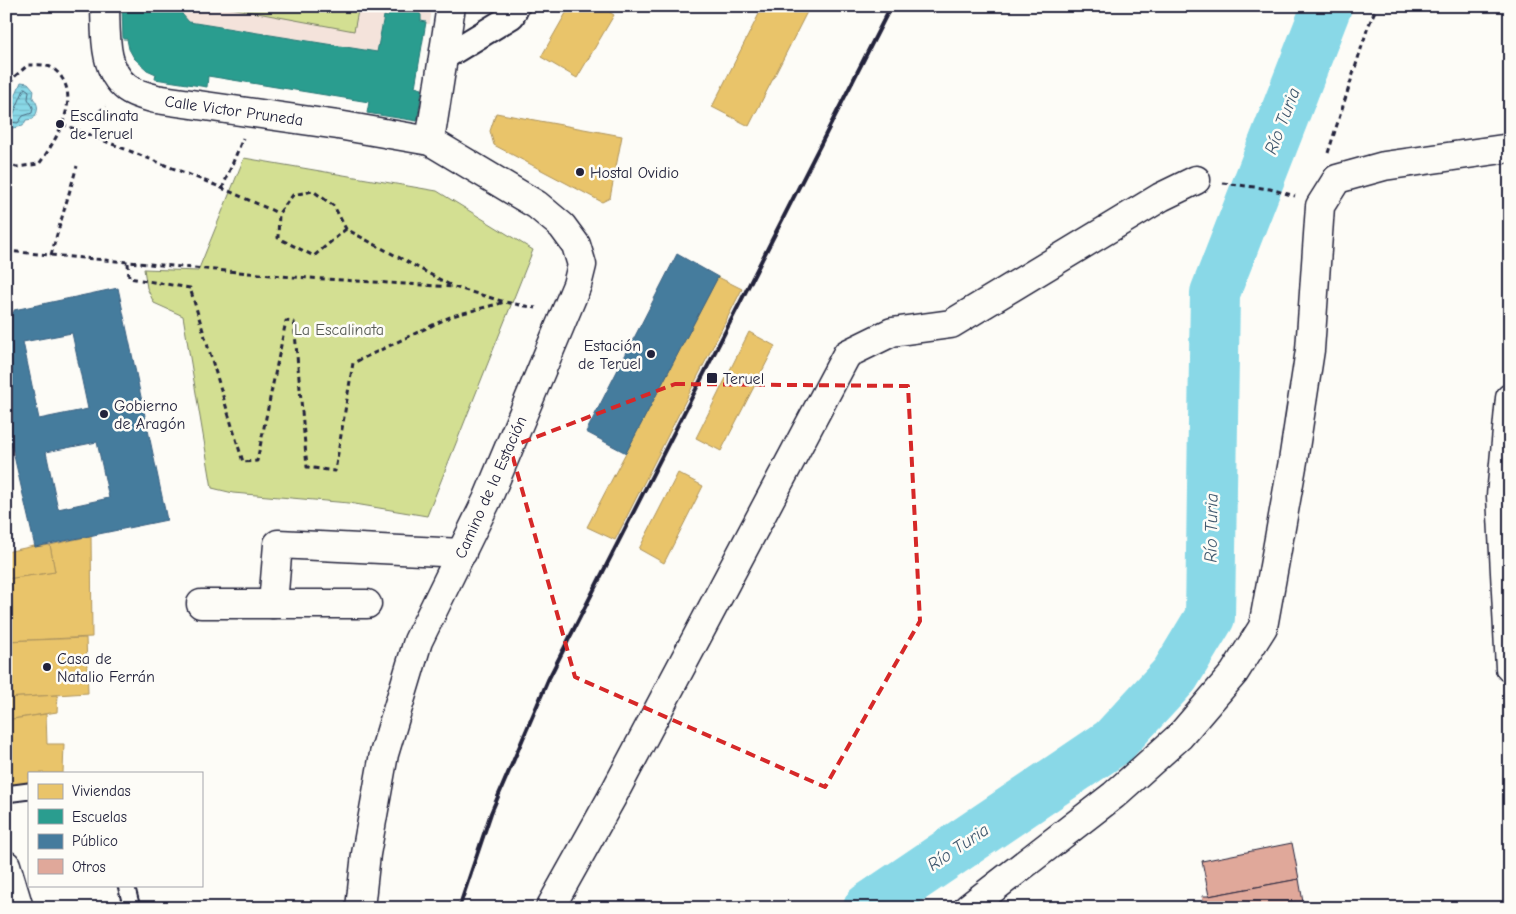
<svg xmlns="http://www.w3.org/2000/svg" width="1516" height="914" font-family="'Comic Neue',sans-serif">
<defs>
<pattern id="water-rules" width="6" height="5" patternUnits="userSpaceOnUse" patternTransform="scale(1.25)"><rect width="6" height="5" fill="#89d8e7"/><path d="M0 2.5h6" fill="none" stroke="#76b9c7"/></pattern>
</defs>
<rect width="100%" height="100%" fill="#fdfcf7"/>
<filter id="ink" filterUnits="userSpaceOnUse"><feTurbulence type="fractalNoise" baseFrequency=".02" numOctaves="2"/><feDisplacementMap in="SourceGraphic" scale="10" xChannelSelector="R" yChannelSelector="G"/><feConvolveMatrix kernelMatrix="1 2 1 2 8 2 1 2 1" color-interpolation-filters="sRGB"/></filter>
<g filter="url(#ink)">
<polygon fill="#f4e3db" points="122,6 432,6 430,24 426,24 415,87 422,89 417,121 367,113 369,102 208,76 207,87 155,79 155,74 147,70 134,58 129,49 127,40 123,39"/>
<g fill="#d3df92" stroke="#7a8066">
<polygon points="220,6 359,6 354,31"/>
<polygon points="244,158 437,191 533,250 427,516 349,503 233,493 212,488 183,316 154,303 147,288 144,269 198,271"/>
</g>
<path fill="url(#water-rules)" stroke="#608fa2" d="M21 82 28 83 34 90 33 98C39 105 39 111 33 119L26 120 23 126 13 128 6 125V118Z"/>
<g fill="#e9c46a" stroke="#ad935c">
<polygon points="570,6 600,6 614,15 577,78 541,57"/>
<polygon points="763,6 810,6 749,126 712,107"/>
<polygon points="496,113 622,136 610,198 602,202 494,145 490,131"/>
<polygon points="718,277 742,289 615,540 587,527"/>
<polygon points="749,332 775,346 721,451 696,438"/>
<polygon points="678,473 703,486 664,563 639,549"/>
<polygon points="91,536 92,637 6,641 6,579 55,572 50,545"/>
<polygon points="50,545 55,572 6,579 6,552 34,546 35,547"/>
<polygon points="86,638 88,693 6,698 6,641"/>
<polygon points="58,695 57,712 6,720 6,698"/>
<polygon points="46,714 47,744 64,744 63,773 29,773 29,784 8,786 6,778 6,720"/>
</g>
<polygon fill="#2a9d8f" stroke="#287876" points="122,6 182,6 182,14 189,22 377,52 384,16 388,17 390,12 396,6 414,6 421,15 421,21 426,22 415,87 422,89 417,121 367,113 369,102 208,76 207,87 155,79 156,74 147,70 134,58 129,49 127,39 123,39"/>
<g fill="#457b9d" stroke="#3a6080" fill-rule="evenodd">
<polygon points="677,254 718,277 626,453 586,432"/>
<path d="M118 288 167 520 35 547 6 421V313L14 312V310ZM72 333 88 409 39 419 23 342ZM97 442 109 498 58 509 46 452Z"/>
</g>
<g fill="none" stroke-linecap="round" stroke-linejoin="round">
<polygon stroke="#4b6b80" stroke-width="1" points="25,88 29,91 28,99 33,107 32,113 23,116 18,123 10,122 9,119 13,115"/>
<polyline stroke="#89d8e7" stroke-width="50" points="868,908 1113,742 1175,675 1210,617 1215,293 1327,6"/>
</g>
<g fill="#e0a89a" stroke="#22223b">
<polygon points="1292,843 1299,879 1209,896 1202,861"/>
<polygon points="1299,879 1304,908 1205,908 1202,896 1209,896"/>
</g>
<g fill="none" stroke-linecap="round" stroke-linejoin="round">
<defs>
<g id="service">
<polyline points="6,794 29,791"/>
<polyline points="126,885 132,908"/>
</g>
<polyline id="pedestrian" points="443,58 512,16 517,6"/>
<g id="minor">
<path d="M105 6C106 33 103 70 127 88 135 94 146 96 156 99L338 125 430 141 537 205 562 226 576 245 582 265 577 285 487 500 418 641 384 754 366 854 360 908"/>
<polyline points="430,141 451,6"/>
<polyline points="201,604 367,604"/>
<polyline points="273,604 278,544 462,553"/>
<polyline points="550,908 611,799 847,354 892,332 951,324 1161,197 1196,180"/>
<polyline points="968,908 1114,795 1180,736 1234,673 1263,627 1293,461 1310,350 1320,206 1337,179 1384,166 1510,148"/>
</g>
<polyline id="secondary" points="6,865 19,908"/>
<polyline id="trunk" points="1510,398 1501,496 1510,668"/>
</defs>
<use href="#service" stroke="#22223b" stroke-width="19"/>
<use href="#pedestrian" stroke="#22223b" stroke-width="28"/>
<use href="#minor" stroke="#22223b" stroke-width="31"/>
<use href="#secondary" stroke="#22223b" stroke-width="31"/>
<use href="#trunk" stroke="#22223b" stroke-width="31"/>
<g stroke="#22223b" stroke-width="3" stroke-dasharray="5 4" stroke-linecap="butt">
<path d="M6 92 14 77 28 65C34 65 42 64 47 66 53 67 59 73 62 78 79 103 55 142 39 164L16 167 6 161"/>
<polyline points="99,112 106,106"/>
<polyline points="62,124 215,185 278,213"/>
<polyline points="1328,153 1368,27 1377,6"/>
<polyline points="1223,183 1270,189 1295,196"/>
<polyline points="222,189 243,138"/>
<polyline points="346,229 314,256 278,238 279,213 293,195 313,191 334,206 346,229 452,286"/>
<polyline points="6,251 293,277 454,287 505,302 536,308"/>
<polyline points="51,255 77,166"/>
<polyline points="128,263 129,278 190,288 243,462 257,461 286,321 294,322 307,467 335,471 353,363 452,316 505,302"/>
</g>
<use href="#service" stroke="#fdfcf7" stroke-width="15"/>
<use href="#pedestrian" stroke="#fdfcf7" stroke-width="24"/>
<use href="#minor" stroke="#fdfcf7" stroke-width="28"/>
<use href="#secondary" stroke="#fdfcf7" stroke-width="28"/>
<use href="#trunk" stroke="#fdfcf7" stroke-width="28"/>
<polyline stroke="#22223b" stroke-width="4" points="459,908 491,813 548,680 891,6"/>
</g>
</g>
<path fill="none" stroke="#d62828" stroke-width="4" stroke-dasharray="10 6" stroke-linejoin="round" d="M675 384 908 386 920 621 825 787 575 677 510 447Z"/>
<g fill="#22223b" stroke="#fdfcf7" stroke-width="2">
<circle cx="60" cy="124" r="5"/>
<circle cx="580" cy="172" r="5"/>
<circle cx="651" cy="354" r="5"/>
<rect x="706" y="372" width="12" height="12" rx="2.5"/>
<circle cx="104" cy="414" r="5"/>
<circle cx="47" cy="667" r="5"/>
</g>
<g text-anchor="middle" stroke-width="5" stroke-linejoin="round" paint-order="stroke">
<g font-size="16" fill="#22223b" stroke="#fdfcf7">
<text transform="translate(234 110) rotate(8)" y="6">Calle Victor Pruneda</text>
<text transform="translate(490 487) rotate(-66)" y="6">Camino de la Estación</text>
</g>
<g font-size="16" fill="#22223b" stroke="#fdfcf7" text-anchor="start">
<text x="70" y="121">Escalinata<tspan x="70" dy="18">de Teruel</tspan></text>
<text x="590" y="178">Hostal Ovidio</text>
<text x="641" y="351" text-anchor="end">Estación<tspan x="641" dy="18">de Teruel</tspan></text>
<text x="723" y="384">Teruel</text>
<text x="114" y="411">Gobierno<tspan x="114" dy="18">de Aragón</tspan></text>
<text x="57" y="664">Casa de<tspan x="57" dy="18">Natalio Ferrán</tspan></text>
</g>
<g font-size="16" fill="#575b55" stroke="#fdfcf7">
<text x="339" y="335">La Escalinata</text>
</g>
<g font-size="18" font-style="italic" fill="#41596f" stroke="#fdfcf7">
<text transform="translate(1282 121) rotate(-69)" y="6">Río Turia</text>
<text transform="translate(1211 528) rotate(-89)" y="6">Río Turia</text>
<text transform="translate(958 847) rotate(-34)" y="6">Río Turia</text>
</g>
</g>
<rect width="1516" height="914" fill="none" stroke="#fdfcf7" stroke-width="25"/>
<rect x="12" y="12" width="1491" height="889" fill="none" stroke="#22223b" stroke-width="2" filter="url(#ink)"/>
<rect x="28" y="772" width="175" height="115" fill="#fdfcf7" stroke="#a5a5ac"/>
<rect x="38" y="784" width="25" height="15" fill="#e9c46a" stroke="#a5a5ac"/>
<text x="72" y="796" font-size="15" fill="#22223b">Viviendas</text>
<rect x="38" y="809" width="25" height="15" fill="#2a9d8f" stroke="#a5a5ac"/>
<text x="72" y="822" font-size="15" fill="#22223b">Escuelas</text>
<rect x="38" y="834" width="25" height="15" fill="#457b9d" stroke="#a5a5ac"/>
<text x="72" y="846" font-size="15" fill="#22223b">Público</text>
<rect x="38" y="859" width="25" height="15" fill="#e0a89a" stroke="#a5a5ac"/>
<text x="72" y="872" font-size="15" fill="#22223b">Otros</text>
</svg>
